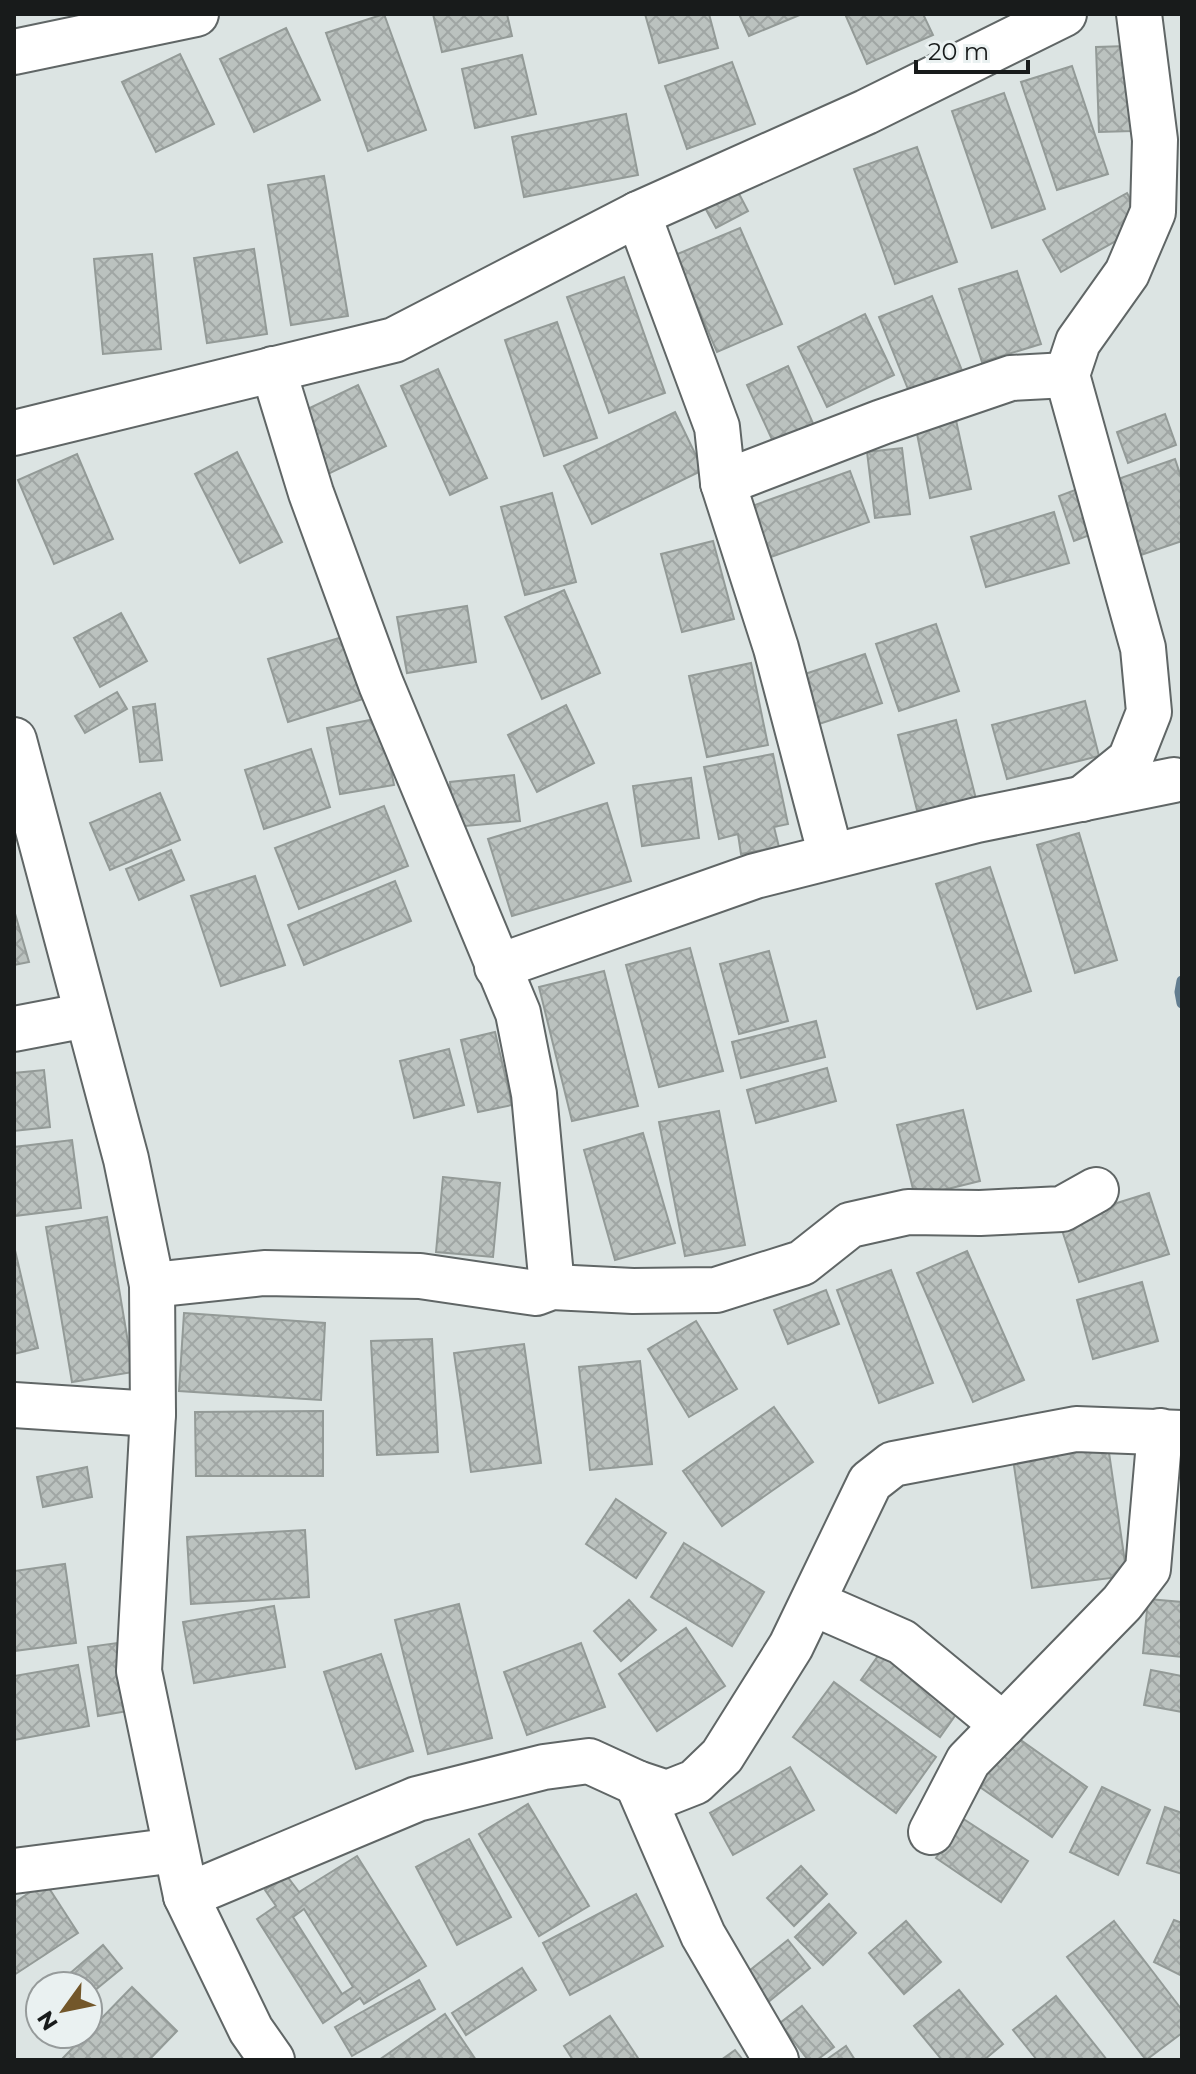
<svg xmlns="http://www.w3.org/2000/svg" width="1196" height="2074" font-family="Montserrat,sans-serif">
<defs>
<pattern id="building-cross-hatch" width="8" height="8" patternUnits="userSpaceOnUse" patternTransform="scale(2)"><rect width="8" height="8" fill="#bbc2bf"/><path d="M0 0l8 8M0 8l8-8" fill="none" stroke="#a0a6a4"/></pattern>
</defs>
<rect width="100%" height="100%" fill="#dce4e3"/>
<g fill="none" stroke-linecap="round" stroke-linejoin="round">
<polyline stroke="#627d90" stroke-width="11" points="1182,981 1180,992 1182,1003"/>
</g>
<g fill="url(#building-cross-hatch)" stroke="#939a97" stroke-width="2" fill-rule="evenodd">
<polygon points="384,14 426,130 368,151 326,33"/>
<polygon points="433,14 507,14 512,36 442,52"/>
<polygon points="645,14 709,14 718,48 659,63"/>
<polygon points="739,14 802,14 749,36"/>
<polygon points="845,14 923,14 933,35 867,64"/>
<polygon points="286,28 320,100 254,132 220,59"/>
<polygon points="1127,46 1132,131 1099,132 1096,47"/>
<polygon points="180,54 214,124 156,152 122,82"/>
<polygon points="522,55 536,114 475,128 462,69"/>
<polygon points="732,62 755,124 687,149 665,86"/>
<polygon points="1072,66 1108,174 1057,190 1021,82"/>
<polygon points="1004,93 1045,209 992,228 952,111"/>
<polygon points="626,114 638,175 524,197 512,137"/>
<polygon points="917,147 957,262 895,284 854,169"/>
<polygon points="324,176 348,316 291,325 268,185"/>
<polygon points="736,188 748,211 716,228 704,206"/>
<polygon points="1127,193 1144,225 1061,272 1043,240"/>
<polygon points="740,228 782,324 717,352 675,255"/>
<polygon points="254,249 267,334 207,343 194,258"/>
<polygon points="152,254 161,349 103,354 94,259"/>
<polygon points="1017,271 1041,344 982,362 959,289"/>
<polygon points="624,277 665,393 609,413 567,297"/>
<polygon points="932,296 963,373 910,394 879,317"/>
<polygon points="865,314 894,375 827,407 798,347"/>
<polygon points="557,322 597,438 544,456 505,340"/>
<polygon points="788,366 815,428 775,446 747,385"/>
<polygon points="438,369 487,478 450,495 401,386"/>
<polygon points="358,385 386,446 326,475 297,414"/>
<polygon points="954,411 971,489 930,498 914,419"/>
<polygon points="675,412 703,470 592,524 564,466"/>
<polygon points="1165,414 1176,445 1128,463 1117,432"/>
<polygon points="902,448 910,514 875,518 867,452"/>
<polygon points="237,452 282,542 240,563 195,474"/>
<polygon points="77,454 113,539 54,564 18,480"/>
<polygon points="1175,459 1182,480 1182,541 1141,555 1115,480"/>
<polygon points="850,471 869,522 771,557 752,506"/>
<polygon points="1083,487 1098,532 1074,541 1059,496"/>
<polygon points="552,493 576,582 525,595 501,507"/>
<polygon points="1054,512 1069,563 986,587 971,537"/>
<polygon points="713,541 734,619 682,632 661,554"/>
<polygon points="564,590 600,673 542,699 505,617"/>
<polygon points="467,606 476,662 407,673 397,617"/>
<polygon points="121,613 147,661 100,687 74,638"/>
<polygon points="936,624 959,691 899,711 876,644"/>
<polygon points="346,636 366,698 288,722 268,659"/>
<polygon points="865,654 882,703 816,725 799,676"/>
<polygon points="751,663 768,745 707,757 689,676"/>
<polygon points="117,692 127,709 85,733 75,716"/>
<polygon points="1085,701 1099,756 1007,779 992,725"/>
<polygon points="155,704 162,760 140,762 133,707"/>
<polygon points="566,705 594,763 537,792 508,735"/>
<polygon points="381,718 394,785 340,794 327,728"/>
<polygon points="956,720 976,799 918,814 898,735"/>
<polygon points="311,749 330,807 264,829 245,770"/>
<polygon points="773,754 788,824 774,827 779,847 741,854 738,834 719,839 704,767"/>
<polygon points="514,775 520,821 454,827 450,782"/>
<polygon points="691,778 699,838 642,846 633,786"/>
<polygon points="160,793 180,840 110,870 90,823"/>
<polygon points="607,803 631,881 512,916 488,839"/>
<polygon points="384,806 408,866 299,909 275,848"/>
<polygon points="1079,833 1117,960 1075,973 1037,845"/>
<polygon points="171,850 184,880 139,900 126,869"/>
<polygon points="990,867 1031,991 977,1009 936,884"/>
<polygon points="255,876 285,965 221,986 191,896"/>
<polygon points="395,881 411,921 304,965 288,925"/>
<polygon points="14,910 29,962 14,965"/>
<polygon points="690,948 723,1071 659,1087 626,965"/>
<polygon points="769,951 788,1021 739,1034 720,964"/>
<polygon points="604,971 638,1106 572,1121 539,987"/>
<polygon points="816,1021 825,1057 741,1078 732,1042"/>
<polygon points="495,1032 512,1105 478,1112 461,1040"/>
<polygon points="449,1049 464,1105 414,1118 400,1061"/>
<polygon points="827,1068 836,1101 756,1123 747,1090"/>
<polygon points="44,1070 50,1127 14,1131 14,1073"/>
<polygon points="963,1110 980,1181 915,1197 897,1125"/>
<polygon points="719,1111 745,1245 685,1256 659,1122"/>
<polygon points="643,1133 675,1243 615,1260 584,1150"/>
<polygon points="72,1140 81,1208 14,1216 14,1147"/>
<polygon points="443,1177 500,1183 493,1257 436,1252"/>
<polygon points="1149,1193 1169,1254 1079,1282 1059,1221"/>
<polygon points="107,1217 133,1372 72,1382 46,1227"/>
<polygon points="14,1246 38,1348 14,1354"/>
<polygon points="967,1251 1024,1380 973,1402 917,1273"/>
<polygon points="891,1270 933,1383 879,1403 837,1290"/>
<polygon points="1142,1282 1158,1341 1093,1359 1077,1300"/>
<polygon points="826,1290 839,1324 788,1344 774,1310"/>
<polygon points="184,1313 325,1323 321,1400 179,1391"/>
<polygon points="696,1321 737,1389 689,1417 648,1349"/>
<polygon points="432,1339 438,1452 377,1455 371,1341"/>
<polygon points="524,1344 541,1463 471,1472 454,1353"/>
<polygon points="640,1361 652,1464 590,1470 579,1367"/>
<polygon points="774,1407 813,1462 722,1526 683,1471"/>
<polygon points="323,1411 323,1476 196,1476 195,1412"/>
<polygon points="1107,1439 1127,1576 1032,1588 1012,1452"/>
<polygon points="87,1467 92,1497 43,1507 37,1477"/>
<polygon points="616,1499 666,1533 636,1578 586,1544"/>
<polygon points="305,1530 309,1597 191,1604 187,1537"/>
<polygon points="684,1543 764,1592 732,1646 651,1597"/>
<polygon points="65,1564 76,1643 14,1651 14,1571"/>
<polygon points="1148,1599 1182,1602 1182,1657 1143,1653"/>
<polygon points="629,1600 656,1630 621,1661 594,1631"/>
<polygon points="459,1604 492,1738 428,1754 395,1620"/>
<polygon points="274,1606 285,1667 194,1683 183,1622"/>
<polygon points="686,1628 725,1686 657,1731 619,1674"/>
<polygon points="117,1643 128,1711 98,1716 88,1647"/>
<polygon points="581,1643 605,1707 527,1735 504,1672"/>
<polygon points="885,1646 964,1703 940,1737 861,1680"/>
<polygon points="381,1654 413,1751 356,1769 324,1672"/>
<polygon points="78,1665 89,1726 14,1740 14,1676"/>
<polygon points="1151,1670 1182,1676 1182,1712 1144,1705"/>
<polygon points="834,1682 936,1757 896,1813 793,1737"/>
<polygon points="1012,1734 1087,1787 1052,1837 977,1785"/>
<polygon points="790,1767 814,1810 733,1855 710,1813"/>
<polygon points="1102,1787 1150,1810 1118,1875 1070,1852"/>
<polygon points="528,1804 589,1906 539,1936 479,1834"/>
<polygon points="1165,1807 1182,1813 1182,1874 1147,1863"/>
<polygon points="962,1818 1028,1861 1001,1902 936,1858"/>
<polygon points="469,1839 511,1917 457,1945 416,1867"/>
<path d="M357 1856 426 1966 364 2004 360 1998 323 2023 257 1919 276 1906 265 1890 286 1875 299 1892ZM304 1909 353 1987 342 1994 293 1917Z"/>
<polygon points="801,1866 827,1894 794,1926 767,1898"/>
<polygon points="45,1882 78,1933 14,1975 14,1903"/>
<polygon points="636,1894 663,1946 570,1995 543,1943"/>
<polygon points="829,1904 856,1933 823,1965 795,1937"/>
<polygon points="1174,1920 1182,1923 1182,1976 1154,1962"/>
<polygon points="906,1921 941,1962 904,1994 869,1953"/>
<polygon points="1114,1921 1182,2010 1182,2033 1146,2060 1067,1957"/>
<polygon points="788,1940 810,1968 767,2003 744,1975"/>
<polygon points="103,1945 122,1968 88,1996 88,1986 66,1986 61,1981"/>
<polygon points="522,1968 536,1990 466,2035 452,2013"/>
<polygon points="419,1980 435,2009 352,2056 335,2027"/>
<polygon points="132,1987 177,2031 149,2060 61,2060"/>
<polygon points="959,1990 1003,2044 984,2060 942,2060 914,2026"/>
<polygon points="1056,1996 1107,2060 1037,2060 1013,2030"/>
<polygon points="802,2006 834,2047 817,2060 808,2060 780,2023"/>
<polygon points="445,2014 476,2060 379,2060"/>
<polygon points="610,2016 638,2058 634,2060 573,2060 564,2046"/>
<polygon points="846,2046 855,2060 826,2060"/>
<polygon points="735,2050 743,2060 721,2060"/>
</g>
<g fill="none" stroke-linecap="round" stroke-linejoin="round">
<defs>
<g id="street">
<polyline points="14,52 196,14"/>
<polyline points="638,214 717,427 723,483 776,648 831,856"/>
<polyline points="273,369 311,493 381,684 518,1013 534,1094 552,1287"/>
<polyline points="14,433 394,340 638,214 866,112 1064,14"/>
<polyline points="723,483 882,422 1011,378 1067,375"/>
<polyline points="14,740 126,1159 152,1285 153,1414 139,1671 186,1896 251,2030 272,2060"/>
<polyline points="1082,799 1130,760 1149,712 1143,648 1067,375 1078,342 1127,273 1153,212 1155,140 1139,14"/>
<polyline points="497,967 755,876 977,820 1174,780"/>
<polyline points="14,1029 87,1015"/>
<polyline points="152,1285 264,1273 420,1276 536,1293 552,1287 633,1291 716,1290 802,1263 850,1225 908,1212 980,1213 1062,1209 1096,1190"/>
<polyline points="14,1405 153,1414"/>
<polyline points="813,1603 902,1642 1003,1725"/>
<polyline points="637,1783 703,1935 776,2060"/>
<polyline points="931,1832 968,1761 1122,1603 1148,1569 1160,1431"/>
<polyline points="14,1871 176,1850"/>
<polyline points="186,1896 417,1799 544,1767 589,1761 637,1783 667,1793 695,1782 722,1756 791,1646 870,1482 893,1464 1076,1429 1182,1433"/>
</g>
</defs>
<use href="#street" stroke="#606666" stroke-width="48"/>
<use href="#street" stroke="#fff" stroke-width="44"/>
</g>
<rect width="1196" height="2074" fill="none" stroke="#181b1b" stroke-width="32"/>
<g transform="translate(64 2010) rotate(237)"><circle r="38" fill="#eaf1f1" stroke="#969b9b" stroke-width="2"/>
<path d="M0-6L14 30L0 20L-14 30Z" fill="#73572a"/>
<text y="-12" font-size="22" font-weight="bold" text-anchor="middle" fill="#181b1b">N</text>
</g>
<path d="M916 60v12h112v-12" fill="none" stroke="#181b1b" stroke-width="4"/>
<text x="928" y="60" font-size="24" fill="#181b1b" stroke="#eaf1f1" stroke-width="6" paint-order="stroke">20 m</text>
</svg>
